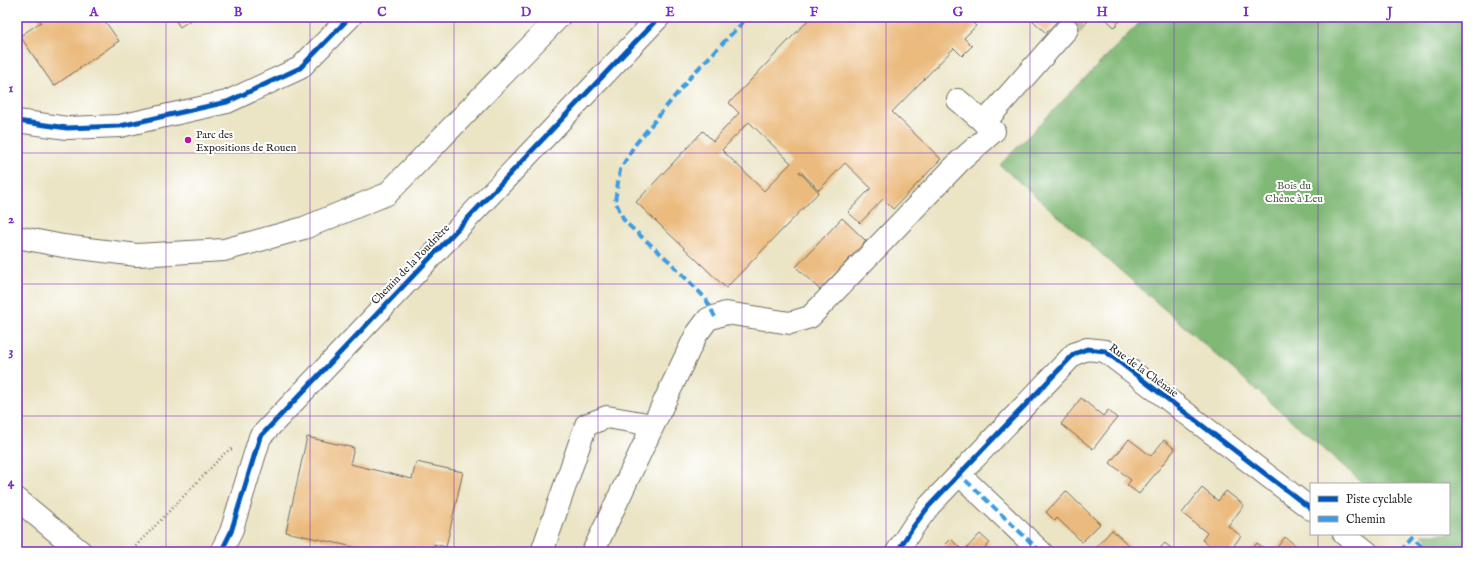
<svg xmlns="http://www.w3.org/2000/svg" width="1484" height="569" font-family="'IM FELL English',serif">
<rect width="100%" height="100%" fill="#fff"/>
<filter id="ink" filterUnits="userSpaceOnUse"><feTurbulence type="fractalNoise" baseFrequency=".025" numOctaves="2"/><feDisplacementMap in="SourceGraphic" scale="8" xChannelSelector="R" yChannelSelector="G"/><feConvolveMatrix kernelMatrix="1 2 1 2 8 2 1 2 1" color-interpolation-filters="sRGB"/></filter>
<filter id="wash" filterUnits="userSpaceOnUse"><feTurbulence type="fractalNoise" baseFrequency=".012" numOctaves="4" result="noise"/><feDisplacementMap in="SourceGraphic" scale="16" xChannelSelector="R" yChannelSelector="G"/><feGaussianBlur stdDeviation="0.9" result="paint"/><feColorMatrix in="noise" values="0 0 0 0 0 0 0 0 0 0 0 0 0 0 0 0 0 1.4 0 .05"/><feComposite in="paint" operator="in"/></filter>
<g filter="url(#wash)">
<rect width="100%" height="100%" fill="#ebe4c5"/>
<polygon fill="#80b876" stroke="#567250" points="1145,17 1467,17 1467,552 1442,552 1421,534 1449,534 1449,484 1364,484 1000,165"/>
<g id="blocks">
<g fill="#ebba7d" fill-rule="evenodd">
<polygon points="37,17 102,17 119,41 54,86 20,36 41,22"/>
<polygon points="173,17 195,17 180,27"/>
<path d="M811 17H967L976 26 964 38 972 46 962 56 954 48 892 112 941 159 893 209 883 199 860 223 848 212 871 188 845 163 819 190 800 171 799 172 819 192 726 288 636 202 703 131 713 141 739 113 729 103ZM749 122 791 163 764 191 722 150Z"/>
<polygon points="969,17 981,17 975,23"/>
<polygon points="1029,17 1092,17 1074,35 1058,20 1046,33"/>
<polygon points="1104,17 1124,17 1114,27"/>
<polygon points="842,218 866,241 820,290 796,267"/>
<polygon points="1081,398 1103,416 1108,410 1117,418 1093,449 1061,424"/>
<polygon points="307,437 354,448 350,464 412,479 416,462 463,472 446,547 434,544 433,552 376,552 286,532"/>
<polygon points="1129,439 1151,456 1164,440 1175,449 1139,494 1127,485 1131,480 1110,463"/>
<polygon points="1202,488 1218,501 1226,491 1244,505 1228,526 1241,536 1229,552 1218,552 1202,540 1207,533 1182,513"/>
<polygon points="1066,491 1100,524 1082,542 1057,518 1055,521 1046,512"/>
<polygon points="1112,530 1136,552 1091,552"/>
<polygon points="980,534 990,543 981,552 965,552 964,551"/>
<polygon points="1285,537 1304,552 1250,552 1257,543 1269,552 1272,547 1275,550"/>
<polygon points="951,539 961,549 958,552 946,552 942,548"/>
<polygon points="1165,543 1172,549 1170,552 1160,552 1158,550"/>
</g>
</g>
</g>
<g filter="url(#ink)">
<use href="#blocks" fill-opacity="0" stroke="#6e6c61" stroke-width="1"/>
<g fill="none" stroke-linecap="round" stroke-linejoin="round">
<polyline stroke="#c5bfa6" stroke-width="22" stroke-dasharray="22 11" stroke-linecap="butt" points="1067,29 1078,17"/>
<defs>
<g id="minor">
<polyline points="17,121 67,128 120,126 227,102 300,68 350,17"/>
<polyline points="984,123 1067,29"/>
<polyline points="17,237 63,246 137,255 224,250 304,228 387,194 559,17"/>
<polyline points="960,475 1041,552"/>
<polyline points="17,499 81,552"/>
<polyline points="1344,534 1367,552"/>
<polyline points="221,552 231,532 260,437 659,17"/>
<polyline points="542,552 586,425 607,417 653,425"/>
<polyline points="593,552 696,335 708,319 726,313 790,323 810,317 959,162 994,131 958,100"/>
<polyline points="897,552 913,527 929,506 1074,354 1087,349 1105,351 1311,509"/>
</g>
</defs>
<use href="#minor" stroke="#6e6c61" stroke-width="24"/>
<polyline stroke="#6e6c61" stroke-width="2.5" stroke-dasharray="1 3" stroke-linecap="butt" points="130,552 226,452 232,449"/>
<use href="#minor" stroke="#fff" stroke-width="22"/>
<g stroke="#3d9ce1" stroke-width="4" stroke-dasharray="8 4" stroke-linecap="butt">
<polyline points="1459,17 1467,20"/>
<polyline points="715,317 706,299 669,261 625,222 615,201 620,170 634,146 693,74 748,17"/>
<polyline points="957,478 960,475 1041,552"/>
<polyline points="1400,552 1412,538 1428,552"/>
</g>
<defs>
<g id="cycleway">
<polyline points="17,121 67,128 120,126 227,102 300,68 350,17"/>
<polyline points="221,552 231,532 260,437 659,17"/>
<polyline points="897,552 913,527 929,506 1074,354 1087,349 1105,351 1311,509"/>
</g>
</defs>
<use href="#cycleway" stroke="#fff" stroke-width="8"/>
<use href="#cycleway" stroke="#0057b8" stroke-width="5"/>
</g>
</g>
<path fill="none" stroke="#7b2cbf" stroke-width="1" stroke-opacity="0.55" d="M166 17V552M310 17V552M454 17V552M598 17V552M742 17V552M886 17V552M1030 17V552M1174 17V552M1318 17V484M17 153H1467M17 284H1467M17 416H1467M1318 534V552"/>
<circle fill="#b5179e" stroke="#fff" stroke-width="1.5" cx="188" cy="140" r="4"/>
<g text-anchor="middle" stroke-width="4" stroke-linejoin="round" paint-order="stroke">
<g font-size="11" fill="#2b2b2b" stroke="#fff" text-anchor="start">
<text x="196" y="138">Parc des<tspan x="196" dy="13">Expositions de Rouen</tspan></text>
</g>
<g font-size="11" fill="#4e5f48" stroke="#fff">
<text x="1294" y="189">Bois du<tspan x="1294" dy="13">Chêne à Leu</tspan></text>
</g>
<g font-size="11" fill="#2b2b2b" stroke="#fff">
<text transform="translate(410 264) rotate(-46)" y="4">Chemin de la Poudrière</text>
<text transform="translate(1144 370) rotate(36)" y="4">Rue de la Chênaie</text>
</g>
</g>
<rect width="1484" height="569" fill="none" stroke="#fff" stroke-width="44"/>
<rect x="1310" y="483" width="140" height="52" fill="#ffffff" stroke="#aaaaaa"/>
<rect x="1318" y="496" width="20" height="6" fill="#0057b8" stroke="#aaaaaa"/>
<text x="1346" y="503" font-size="12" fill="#2b2b2b">Piste cyclable</text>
<rect x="1318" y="516" width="20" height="6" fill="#3d9ce1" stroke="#aaaaaa"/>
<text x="1346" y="523" font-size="12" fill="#2b2b2b">Chemin</text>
<rect x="22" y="22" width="1440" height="525" fill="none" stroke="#7b2cbf" stroke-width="1.5"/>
<g font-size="13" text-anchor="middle" font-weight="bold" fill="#7b2cbf">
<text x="94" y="16">A</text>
<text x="238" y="16">B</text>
<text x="382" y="16">C</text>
<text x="526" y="16">D</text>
<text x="670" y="16">E</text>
<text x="814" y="16">F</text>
<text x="958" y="16">G</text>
<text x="1102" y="16">H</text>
<text x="1246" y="16">I</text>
<text x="1390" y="16">J</text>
<text x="11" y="92">1</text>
<text x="11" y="223">2</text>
<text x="11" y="355">3</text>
<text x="11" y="486">4</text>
</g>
</svg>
